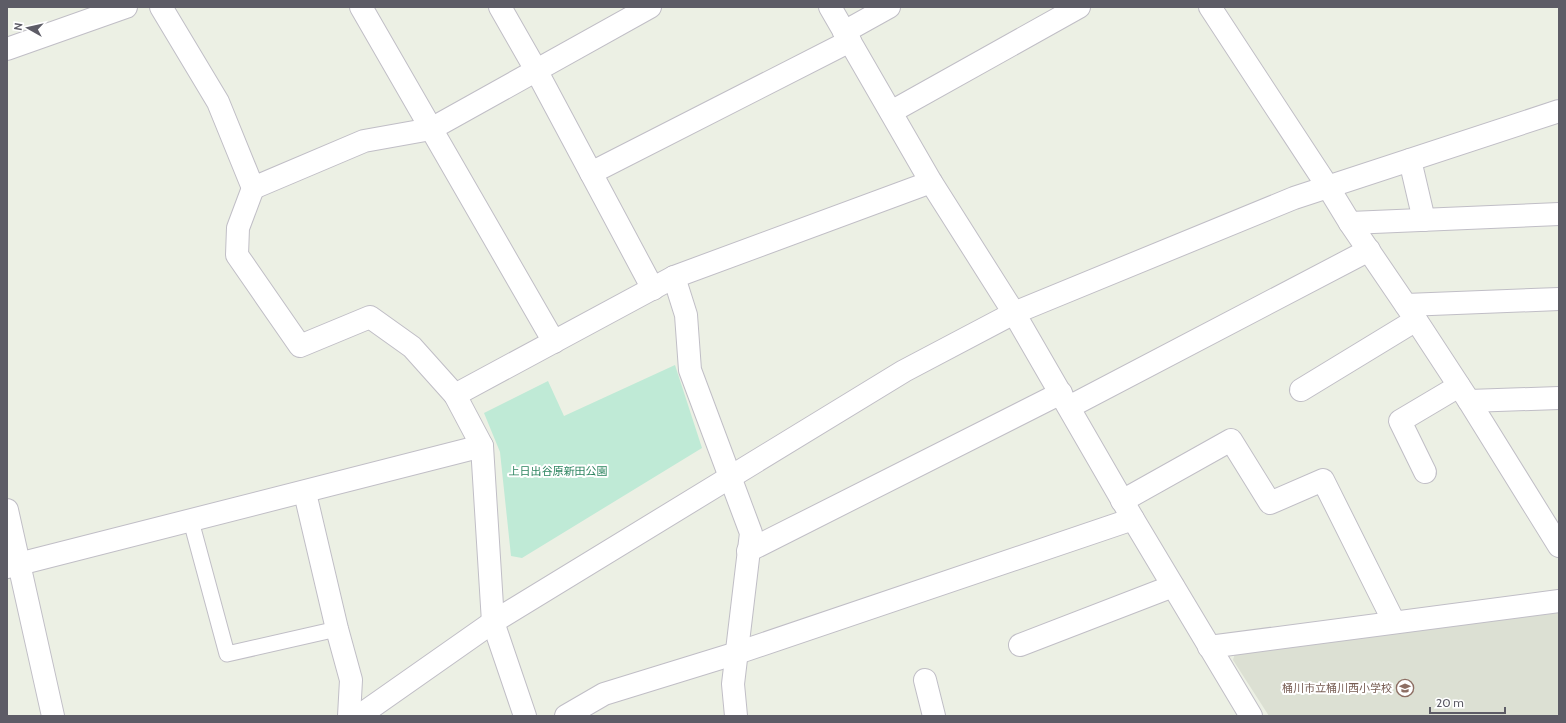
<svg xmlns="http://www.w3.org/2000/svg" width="1566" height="723" font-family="Cabin,'Noto Sans JP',sans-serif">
<rect width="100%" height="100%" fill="#ecf0e4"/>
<polygon fill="#dce0d3" points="1559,613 1559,716 1269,716 1233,660 1236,650"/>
<polygon fill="#bfead6" points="675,365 702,448 522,558 511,556 500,452 484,413 548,381 564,416"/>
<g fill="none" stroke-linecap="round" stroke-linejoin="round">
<defs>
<polyline id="service" points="191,521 227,654 337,629"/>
<g id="minor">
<polyline points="161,7 218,102 253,188 364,141 431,129 650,7"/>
<polyline points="361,7 554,342"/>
<polyline points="500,7 536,70 653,289"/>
<polyline points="830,7 931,182 1014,313 1133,519 1251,716"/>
<polyline points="1210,7 1328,187 1350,223 1416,320 1469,401 1559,546"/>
<polyline points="844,32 889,7"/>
<polyline points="7,49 126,7"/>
<polyline points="891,112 1079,7"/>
<polyline points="1410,160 1424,220"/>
<polyline points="591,173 850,41"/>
<polyline points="253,188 238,228 237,255 300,346 370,317 412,347 455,395 482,446 493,622 525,716"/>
<polyline points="1350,223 1559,214"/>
<polyline points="674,277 686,315 690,370 751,533 733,684 736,716"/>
<polyline points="1406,305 1559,299"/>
<polyline points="1301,390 1416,320"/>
<polyline points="455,395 674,277 931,182"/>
<polyline points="1469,401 1559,398"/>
<polyline points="1069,407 1369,250"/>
<polyline points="1425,472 1400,421 1459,386"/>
<polyline points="305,493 337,629 351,680 349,716"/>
<polyline points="1122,501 1231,440 1270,503 1323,480 1394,622"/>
<polyline points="7,510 53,716"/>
<polyline points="748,551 1061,393"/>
<polyline points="7,567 482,446"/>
<polyline points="1020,645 1173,586"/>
<polyline points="1209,647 1559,601"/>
<polyline points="925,680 934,716"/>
<polyline points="566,716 604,694 737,653 1133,519"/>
</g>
<polyline id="tertiary" points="359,716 493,622 904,371 1014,313 1294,198 1559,111"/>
</defs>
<use href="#service" stroke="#c0bec6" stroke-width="17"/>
<use href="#minor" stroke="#c0bec6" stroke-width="24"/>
<use href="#tertiary" stroke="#c0bec6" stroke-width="24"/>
<use href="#service" stroke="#fff" stroke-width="15"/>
<use href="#minor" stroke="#fff" stroke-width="22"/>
<use href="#tertiary" stroke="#fff" stroke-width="22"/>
</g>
<defs>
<symbol id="school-ring" viewBox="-11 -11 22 22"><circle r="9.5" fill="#fff" stroke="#8d6e63" stroke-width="1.5"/><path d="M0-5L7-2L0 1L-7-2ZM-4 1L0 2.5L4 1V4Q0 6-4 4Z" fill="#8d6e63"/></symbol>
</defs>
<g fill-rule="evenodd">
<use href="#school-ring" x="1395" y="678" width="20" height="20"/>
</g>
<g text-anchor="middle" stroke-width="4" stroke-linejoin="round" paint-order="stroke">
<g font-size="11" fill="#2d8560" stroke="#fff">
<text x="558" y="475">上日出谷原新田公園</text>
</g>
<g font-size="11" fill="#785e54" stroke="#fff" text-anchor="end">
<text x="1392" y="692">桶川市立桶川西小学校</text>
</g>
</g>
<rect width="1566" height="723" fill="none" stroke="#5d5c66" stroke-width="16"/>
<g transform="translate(28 28) rotate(278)" stroke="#ffffff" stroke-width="3" paint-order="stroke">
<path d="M0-3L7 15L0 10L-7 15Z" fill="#5d5c66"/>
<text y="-6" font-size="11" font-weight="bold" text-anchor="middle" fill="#5d5c66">N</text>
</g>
<path d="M1430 707v6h75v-6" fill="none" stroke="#5d5c66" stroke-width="2"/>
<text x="1436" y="707" font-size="12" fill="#5d5c66" stroke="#ffffff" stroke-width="3" paint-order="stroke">20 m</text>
</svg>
